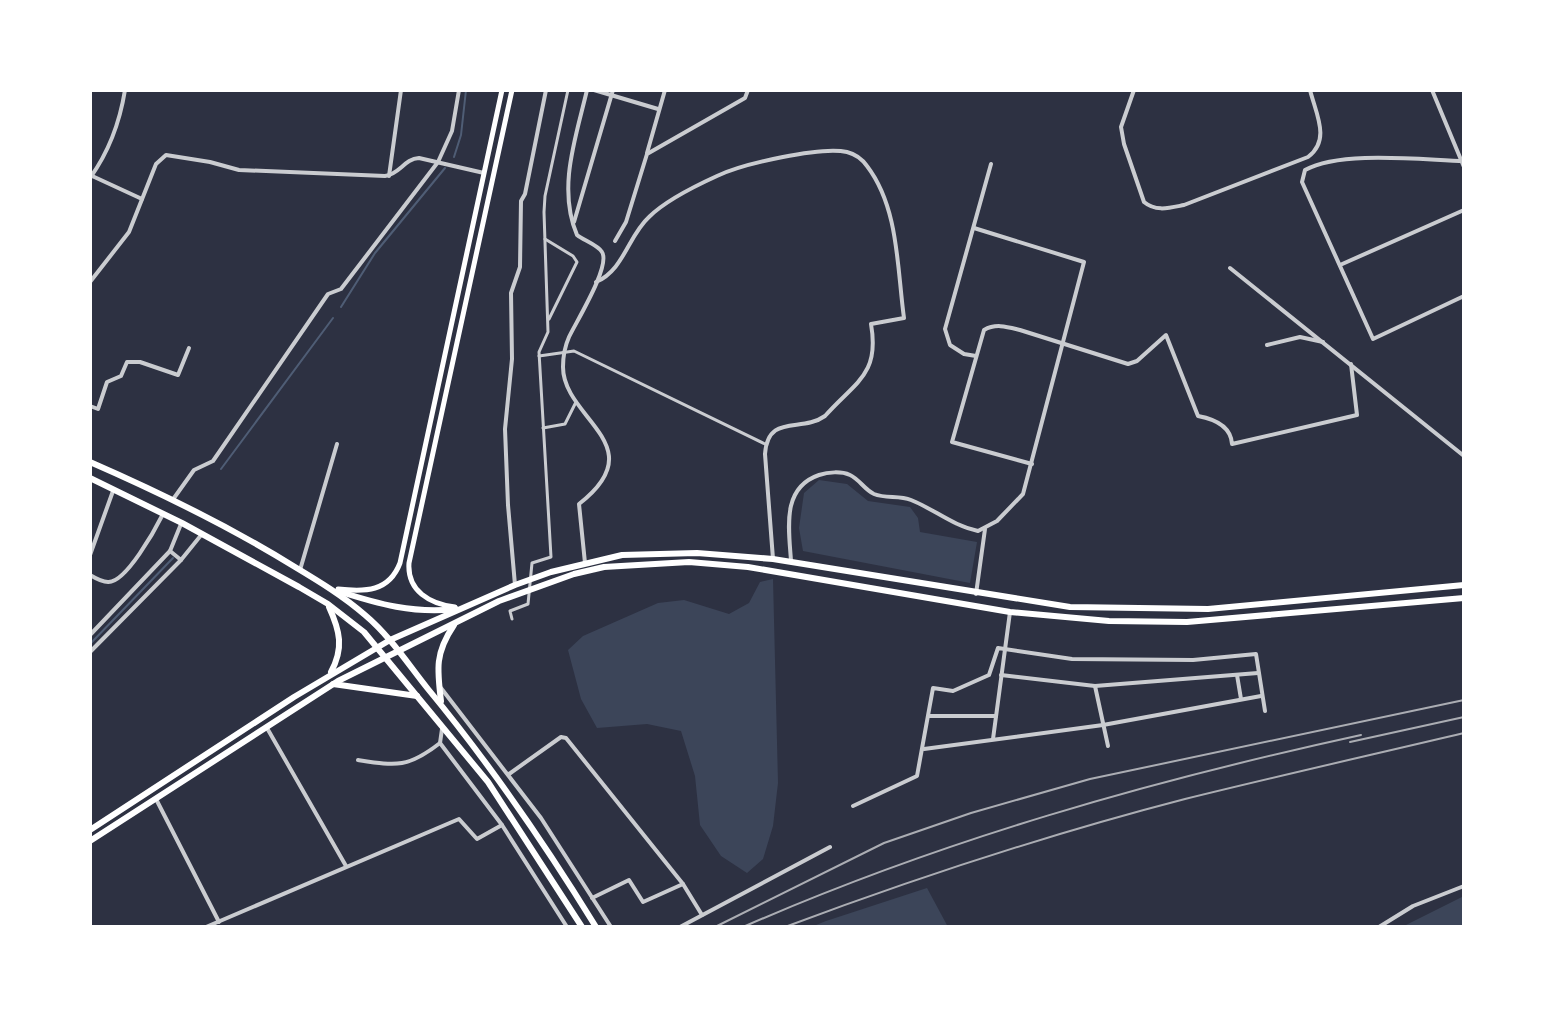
<svg xmlns="http://www.w3.org/2000/svg" width="1554" height="1017" font-family="'Roboto Condensed',sans-serif">
<rect width="100%" height="100%" fill="#2d3142"/>
<g fill="#3c4559">
<polygon points="819,480 847,484 868,501 910,507 918,518 920,532 977,542 970,583 803,551 799,528 804,493"/>
<polygon points="773,579 778,783 773,826 763,859 747,873 721,856 700,825 695,776 681,731 647,724 597,728 581,699 568,650 583,636 658,603 684,600 729,614 749,603 760,582"/>
<polygon points="927,888 948,927 811,927 826,921"/>
<polygon points="1464,896 1464,927 1402,927"/>
</g>
<g fill="none" stroke-linecap="round" stroke-linejoin="round">
<g stroke="#4f5d75" stroke-width="2">
<polyline points="454,157 461,135 466,90"/>
<polyline points="341,307 375,253 445,168"/>
<polyline points="221,469 333,318"/>
<polyline points="90,644 173,558"/>
</g>
<g stroke="#caccd0" stroke-width="3">
<polyline points="545,239 573,256 577,262 549,319"/>
<polyline points="539,356 574,351 765,444"/>
<polyline points="543,428 565,424 576,402"/>
<polyline points="512,619 510,611 528,604 532,563 551,557 539,352 548,332 544,212 545,196 568,90"/>
</g>
<g stroke="#caccd0" stroke-width="4">
<polyline points="594,90 658,109"/>
<path d="M1134 90 1121 127 1124 144 1144 202C1156 212 1169 208 1184 205L1308 157C1331 140 1316 114 1310 90"/>
<polyline points="1432,90 1464,167"/>
<polyline points="647,153 665,90"/>
<path d="M1464 161C1423 160 1341 150 1305 170L1302 182 1373 339 1464 296"/>
<polyline points="90,175 142,199"/>
<polyline points="389,176 401,90"/>
<path d="M90 178C108 153 120 121 125 90"/>
<polyline points="574,222 613,90"/>
<polyline points="615,241 626,222 647,154 745,98 748,90"/>
<polyline points="1340,265 1464,210"/>
<polyline points="1230,268 1464,456"/>
<path d="M90 282 129 232 156 164 166 155 210 162 239 170 385 176C400 174 404 159 419 158L484 173"/>
<path d="M596 282C624 270 628 236 649 217 666 200 695 186 717 176 742 164 821 146 847 152 855 154 862 159 867 166 899 208 897 268 904 318L871 324C880 375 855 382 825 416 801 433 768 413 765 454L773 559"/>
<polyline points="1267,345 1300,337 1323,342"/>
<polyline points="976,356 964,354 950,345 945,329 991,164"/>
<polyline points="90,406 98,409 107,382 121,376 127,362 140,362 178,375 189,348"/>
<path d="M1032 464 952 442 984 330C996 323 1008 327 1020 330L1128 364 1137 361 1166 335 1198 416C1214 419 1231 426 1232 444L1357 415 1351 364"/>
<polyline points="174,498 194,470 213,461 328,294 341,289 438,162 452,131 459,90"/>
<polyline points="170,551 181,524"/>
<polyline points="90,555 113,491"/>
<path d="M791 561C789 529 781 488 819 475 828 472 841 471 850 475 859 479 865 490 874 494 886 499 899 495 911 500 934 509 953 526 978 531L997 521 1023 494 1084 262 974 228"/>
<path d="M585 563 579 504C655 445 563 419 563 367 563 357 565 346 569 337 576 322 611 266 602 252 598 245 583 240 577 235 557 188 576 137 587 90"/>
<polyline points="300,570 337,444"/>
<path d="M90 575C95 578 103 582 108 582 126 583 156 528 163 514"/>
<polyline points="515,585 508,505 505,429 512,359 511,293 520,267 521,201 525,194 546,90"/>
<polyline points="976,594 985,529"/>
<polyline points="90,635 170,551 181,560 202,534"/>
<polyline points="90,652 181,560"/>
<polyline points="1001,675 1095,686 1258,673"/>
<polyline points="1237,675 1241,699"/>
<polyline points="1095,686 1108,746"/>
<polyline points="441,688 541,818 611,927"/>
<polyline points="929,716 996,716"/>
<polyline points="267,728 346,866"/>
<polyline points="442,729 440,743 502,825"/>
<polyline points="993,739 1010,612"/>
<polyline points="924,749 1103,725 1261,696"/>
<path d="M358 760C397 766 408 768 440 743"/>
<polyline points="509,774 561,737 566,738 683,884 702,915"/>
<polyline points="156,799 219,922"/>
<polyline points="853,806 917,776 933,688 953,691 989,675 998,648 1072,659 1193,660 1256,654 1265,711"/>
<polyline points="592,898 629,880 643,902 683,884"/>
<polyline points="206,927 459,819 477,839 502,825 567,927"/>
<polyline points="680,927 830,847"/>
<polyline points="1379,927 1413,906 1464,886"/>
</g>
<g stroke="#fff" stroke-width="5">
<path d="M338 589C365 592 389 592 400 563L502 90"/>
<path d="M455 607C430 604 407 591 409 563L512 90"/>
</g>
<g stroke="#fff" stroke-width="6">
<path d="M90 462C161 493 229 526 295 567 320 582 343 596 365 615 390 636 408 664 428 689 490 764 545 844 596 927"/>
<polyline points="90,478 182,523 299,587 328,604 364,632 488,782 582,927"/>
<path d="M338 591C378 604 414 614 456 609"/>
<path d="M329 607C340 631 344 648 331 672"/>
<polyline points="333,684 417,696"/>
<path d="M441 701C437 669 435 653 454 625"/>
<polyline points="90,830 294,697 390,640 515,585 551,572 622,555 697,553 773,559 1070,607 1208,609 1464,585"/>
<polyline points="90,841 338,681 499,601 574,574 604,567 689,562 748,567 1010,612 1109,621 1187,622 1464,598"/>
</g>
<g stroke="#abadb3" stroke-width="2">
<polyline points="1350,742 1464,717"/>
<polyline points="715,927 884,843 971,813 1090,779 1464,700"/>
<path d="M743 927C942 840 1150 781 1361 735"/>
<path d="M785 927C916 878 1050 834 1185 799 1278 776 1371 755 1464 733"/>
</g>
</g>
<rect width="1554" height="1017" fill="none" stroke="#ffffff" stroke-width="184"/>
</svg>
